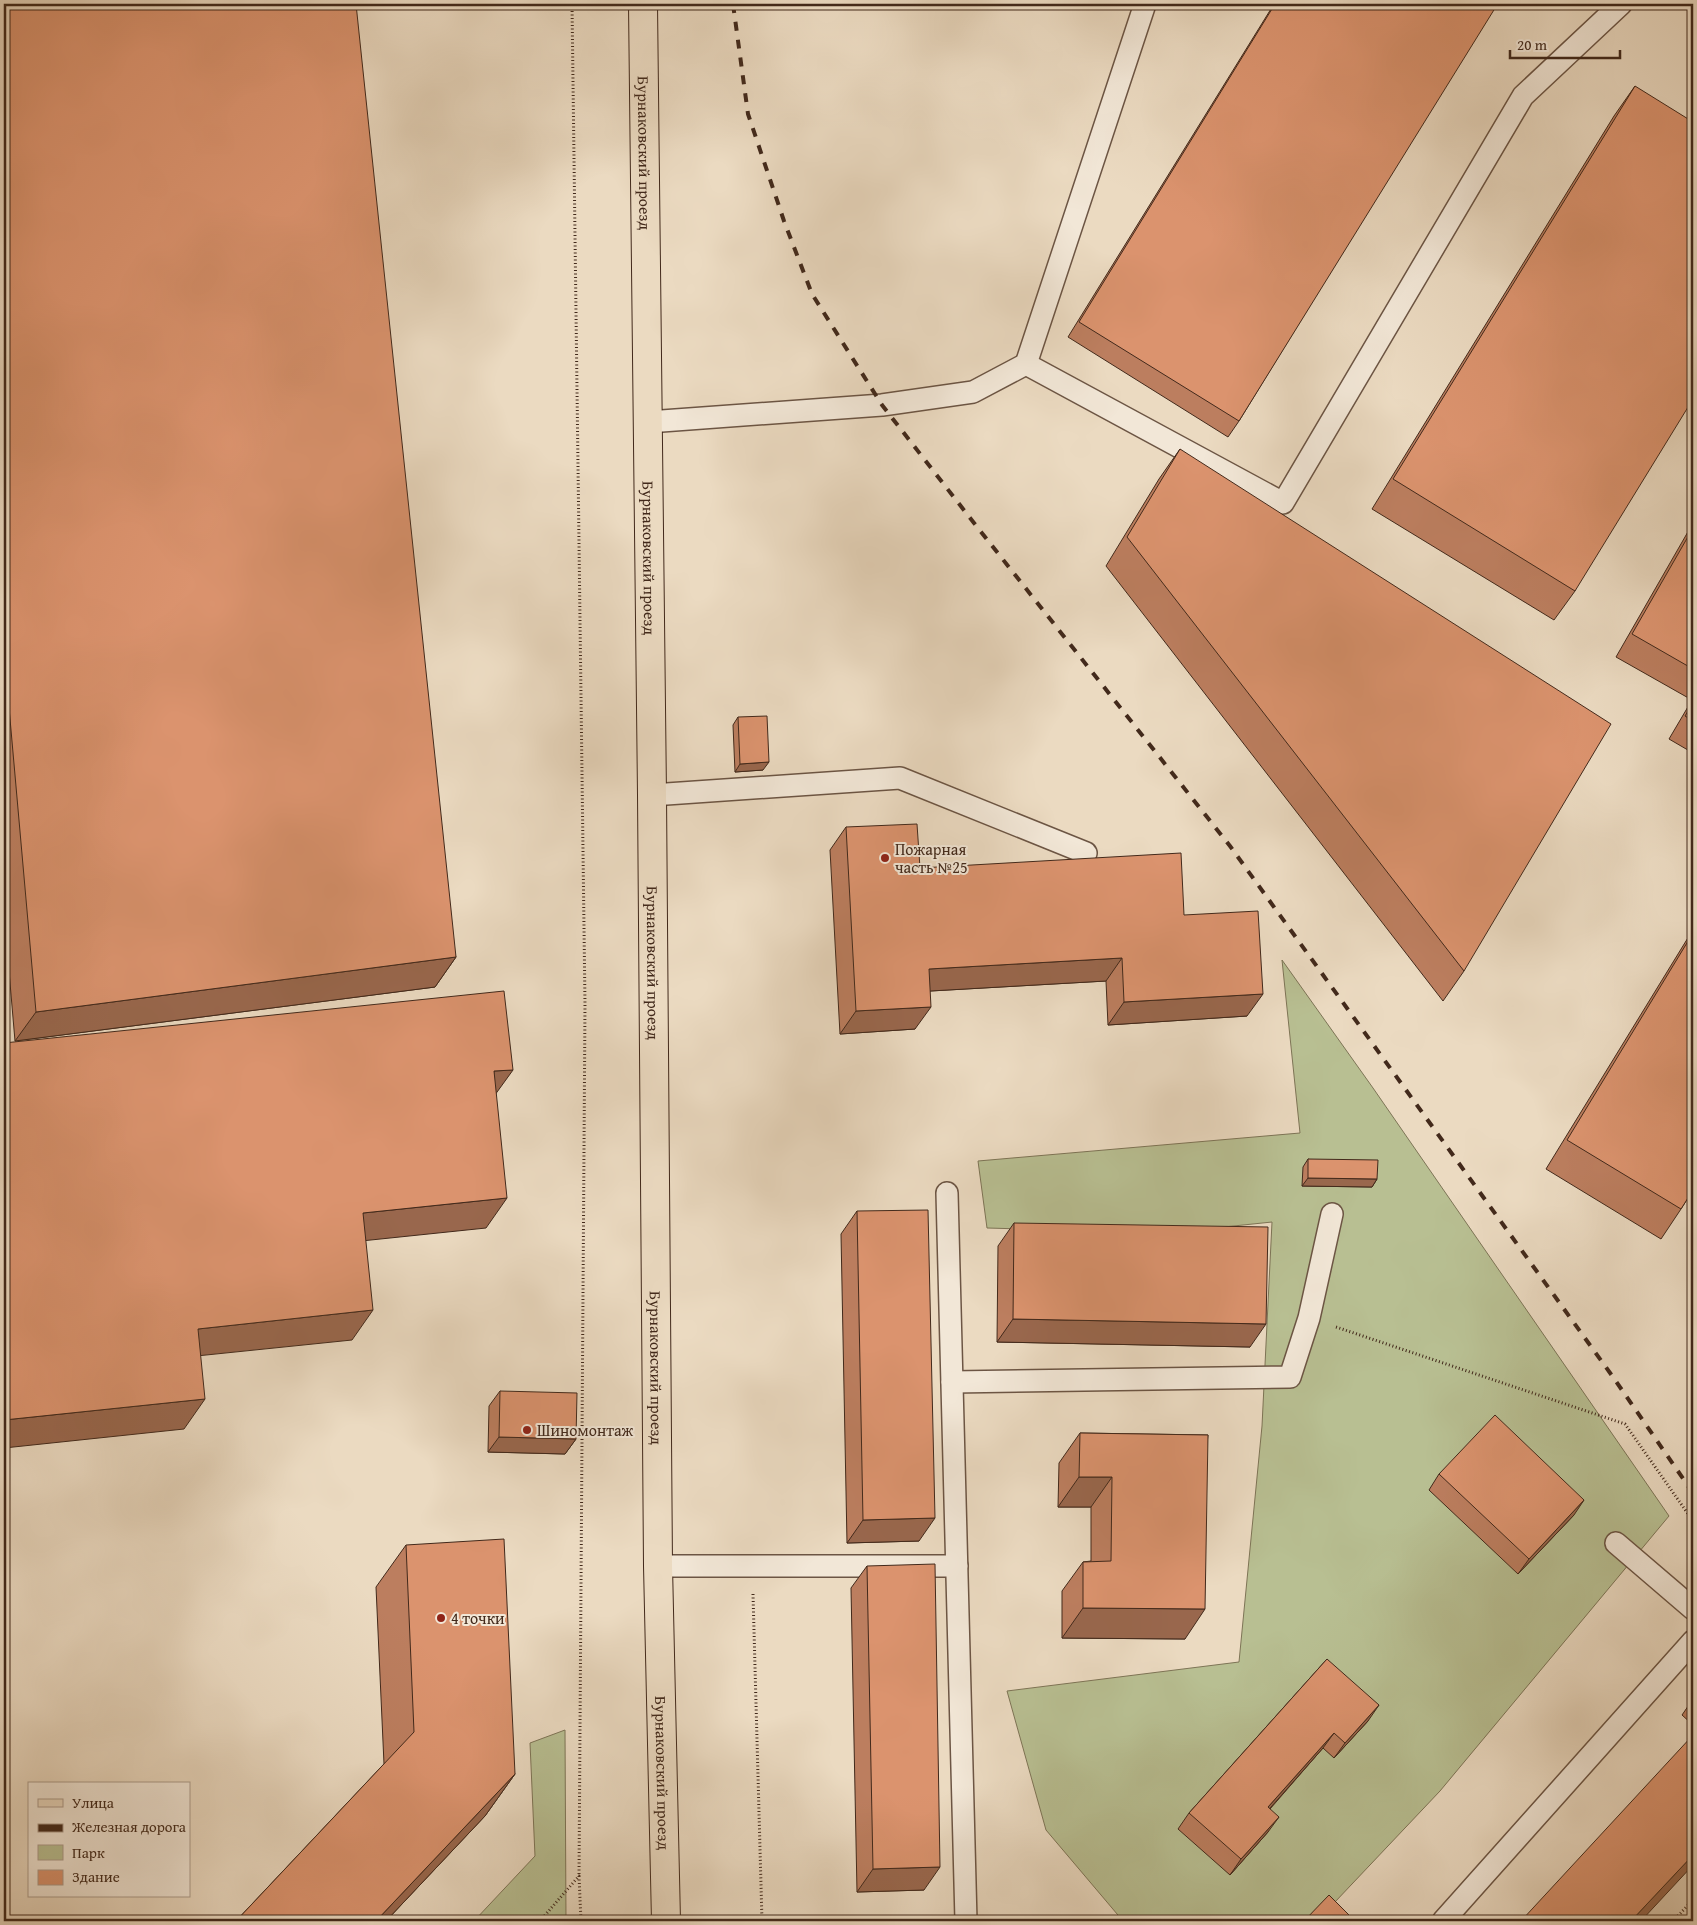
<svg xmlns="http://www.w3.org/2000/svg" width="1697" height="1925" font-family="'Gentium Book Plus',serif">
<rect width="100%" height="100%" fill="#ebdac1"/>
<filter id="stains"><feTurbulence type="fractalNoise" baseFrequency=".004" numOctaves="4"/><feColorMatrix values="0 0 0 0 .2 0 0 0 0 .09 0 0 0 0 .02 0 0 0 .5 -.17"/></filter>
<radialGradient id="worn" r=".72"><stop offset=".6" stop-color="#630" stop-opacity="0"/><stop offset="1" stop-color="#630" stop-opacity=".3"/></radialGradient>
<g fill="#b8bf92" stroke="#7d7456">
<polygon points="1282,960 1373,1088 1669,1516 1440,1791 1317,1921 1123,1921 1046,1830 1007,1691 1239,1662 1262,1426 1272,1222 1166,1233 987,1228 978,1161 1300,1133"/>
<polygon points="565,1730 566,1921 474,1921 535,1856 530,1743"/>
</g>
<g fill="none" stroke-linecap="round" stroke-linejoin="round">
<defs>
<g id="lane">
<polyline points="1145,4 1026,364 1283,503 1523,96 1621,4"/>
<polyline points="648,422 882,405 973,392 1026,364"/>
<polyline points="652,795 900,778 1086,853"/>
<polyline points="947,1193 966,1921"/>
<polyline points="952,1382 1290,1377 1309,1318 1332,1214"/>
<polyline points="1616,1543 1693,1609"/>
<polyline points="658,1566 957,1566"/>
<polyline points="1443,1921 1693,1641"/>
</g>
<g id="primary">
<path id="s1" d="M643 4 652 795 658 1566 666 1921"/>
</g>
</defs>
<use href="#lane" stroke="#6c5544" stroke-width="24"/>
<use href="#primary" stroke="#42291b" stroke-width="30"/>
<g stroke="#42291b" stroke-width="3" stroke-dasharray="1 2.5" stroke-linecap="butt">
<polyline points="572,4 585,1004 579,1876"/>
<polyline points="1336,1327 1625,1424 1693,1521"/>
<polyline points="753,1594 762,1921"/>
<polyline points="540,1921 579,1876 581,1921"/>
<polyline points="1673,1921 1693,1900"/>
</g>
<use href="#lane" stroke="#f2e7d7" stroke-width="21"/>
<use href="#primary" stroke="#ebdac1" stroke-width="28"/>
<polyline stroke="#42291b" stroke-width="4" stroke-dasharray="9 9" stroke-linecap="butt" points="733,4 748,114 784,221 812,294 882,405 974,523 1230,846 1613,1377 1693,1493"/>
</g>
<g fill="#bc7e5f" stroke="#42291b">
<polygon points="4,4 456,957 435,987 15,1041 4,913"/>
<polygon points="1274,4 1495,4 1239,421 1228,437 1068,337"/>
<polygon points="1635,86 1575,591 1554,620 1372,509 1614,116"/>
<polygon points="1180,449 1464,971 1443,1001 1106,566 1159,479"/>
<polygon points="1693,523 1693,753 1669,739 1692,700 1616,657"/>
<polygon points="738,717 763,770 735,772 733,725"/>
<polygon points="846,827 920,868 1184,915 1247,1016 1108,1025 1106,981 930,991 915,1029 840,1034 830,850"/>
<polygon points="1693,930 1693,1190 1681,1209 1661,1239 1546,1169 1686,941"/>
<polygon points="1308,1159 1377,1179 1372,1187 1302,1186 1303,1167"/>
<polygon points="857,1211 919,1541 847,1543 841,1234"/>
<polygon points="1014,1223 1250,1347 997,1342 998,1246"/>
<polygon points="500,1391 576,1439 565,1454 488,1452 489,1406"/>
<polygon points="1080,1433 1208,1435 1185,1639 1062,1638 1062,1591 1083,1562 1091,1561 1091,1507 1058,1507 1059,1463"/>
<polygon points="1439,1474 1574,1515 1518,1574 1429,1490"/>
<polygon points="406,1545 515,1774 485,1816 386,1921 236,1921 384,1764 376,1587"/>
<polygon points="867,1566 924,1890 857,1892 851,1588"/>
<polygon points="1327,1659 1368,1721 1334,1758 1323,1748 1270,1809 1268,1832 1230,1875 1178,1829 1189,1813"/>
<polygon points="1693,1699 1693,1725 1682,1715"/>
</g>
<g fill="#99674d" stroke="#42291b">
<polygon points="1079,4 1094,4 1092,7"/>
<polygon points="769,762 763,770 735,772 740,764"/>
<polygon points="456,957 435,987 15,1041 36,1012"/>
<polygon points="1122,958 1106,981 913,992 929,969"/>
<polygon points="1263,994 1247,1016 1108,1025 1124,1002"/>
<polygon points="931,1007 915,1029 840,1034 856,1011"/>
<polygon points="513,1070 492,1099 494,1071"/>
<polygon points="1308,1178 1377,1179 1372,1187 1302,1186"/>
<polygon points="507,1198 486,1228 342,1243 363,1213"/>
<polygon points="373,1310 352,1340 177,1358 198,1329"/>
<polygon points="1013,1319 1266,1324 1250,1347 997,1342"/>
<polygon points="205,1399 184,1429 4,1448 4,1420"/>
<polygon points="499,1437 576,1439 565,1454 488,1452"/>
<polygon points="1079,1477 1112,1477 1091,1507 1058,1507"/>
<polygon points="1584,1500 1574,1515 1518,1574 1529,1559"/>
<polygon points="935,1518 919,1541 847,1543 863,1520"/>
<polygon points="1083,1608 1205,1609 1185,1639 1062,1638"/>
<polygon points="1379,1705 1368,1721 1334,1758 1345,1743"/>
<polygon points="1334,1733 1323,1748 1257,1823 1268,1807"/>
<polygon points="515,1774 485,1816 386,1921 376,1921"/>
<polygon points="1279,1817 1268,1832 1230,1875 1241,1859"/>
<polygon points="1693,1855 1693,1865 1641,1921 1631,1921"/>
<polygon points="940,1867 924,1890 857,1892 873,1869"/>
</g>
<g fill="#db936e" stroke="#42291b">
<polygon points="4,4 356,4 456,957 36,1012 4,651"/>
<polygon points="1275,4 1495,4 1497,5 1239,421 1079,322"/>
<polygon points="1635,86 1693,122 1693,399 1575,591 1393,479"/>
<polygon points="1180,449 1611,724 1464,971 1127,537"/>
<polygon points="1693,528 1693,669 1632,634"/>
<polygon points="1693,703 1693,721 1685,716"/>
<polygon points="767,716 769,762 740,764 738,717"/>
<polygon points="917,824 920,868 1181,853 1184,915 1258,911 1263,994 1124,1002 1122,958 929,969 931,1007 856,1011 846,827"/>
<polygon points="1693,933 1693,1190 1681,1209 1567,1140"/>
<polygon points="504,991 513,1070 494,1071 507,1198 363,1213 373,1310 198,1329 205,1399 4,1420 4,1043"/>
<polygon points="1308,1159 1378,1160 1377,1179 1308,1178"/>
<polygon points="928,1210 935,1518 863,1520 857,1211"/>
<polygon points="1014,1223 1268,1227 1266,1324 1013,1319"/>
<polygon points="500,1391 577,1393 576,1439 499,1437"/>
<polygon points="1495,1415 1584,1500 1529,1559 1439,1474"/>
<polygon points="1080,1433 1208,1435 1205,1609 1083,1608 1083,1562 1111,1561 1112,1477 1079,1477"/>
<polygon points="504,1539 515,1774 376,1921 236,1921 414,1732 406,1545"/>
<polygon points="935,1564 940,1867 873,1869 867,1566"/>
<polygon points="1327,1659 1379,1705 1345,1743 1334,1733 1268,1807 1279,1817 1241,1859 1189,1813"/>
<polygon points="1693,1735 1693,1855 1631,1921 1521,1921"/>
<polygon points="1329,1895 1351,1917 1346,1921 1304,1921"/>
</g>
<g fill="#8f2418" stroke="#f2e7d7" stroke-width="2">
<circle cx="885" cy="858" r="5"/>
<circle cx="527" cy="1430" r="5"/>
<circle cx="441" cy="1618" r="5"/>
</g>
<g text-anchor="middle" stroke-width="4" stroke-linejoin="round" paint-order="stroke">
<g font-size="16" fill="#42291b" stroke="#f2e7d7">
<text dy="6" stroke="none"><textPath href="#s1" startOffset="149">Бурнаковский проезд</textPath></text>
<text dy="6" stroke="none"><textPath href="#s1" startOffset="554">Бурнаковский проезд</textPath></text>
<text dy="6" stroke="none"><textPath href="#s1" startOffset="959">Бурнаковский проезд</textPath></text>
<text dy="6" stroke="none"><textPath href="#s1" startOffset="1364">Бурнаковский проезд</textPath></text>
<text dy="6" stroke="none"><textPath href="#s1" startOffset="1769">Бурнаковский проезд</textPath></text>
</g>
<g font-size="16" fill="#42291b" stroke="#f2e7d7" text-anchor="start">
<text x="895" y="855">Пожарная<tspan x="895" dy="18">часть №25</tspan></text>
<text x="537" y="1436">Шиномонтаж</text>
<text x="451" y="1624">4 точки</text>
</g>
</g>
<rect width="1697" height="1925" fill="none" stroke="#ebdac1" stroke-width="20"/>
<rect x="5" y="5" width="1687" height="1915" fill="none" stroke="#42291b" stroke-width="2.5"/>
<rect x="10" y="10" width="1677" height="1905" fill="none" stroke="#42291b"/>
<rect x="28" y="1782" width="162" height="115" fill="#f2e7d7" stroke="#ac9b8c"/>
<rect x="38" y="1799" width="25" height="8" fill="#ebdac1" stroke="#ac9b8c"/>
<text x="72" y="1808" font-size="15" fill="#42291b">Улица</text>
<rect x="38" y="1824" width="25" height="8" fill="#42291b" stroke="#ac9b8c"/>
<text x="72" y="1832" font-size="15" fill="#42291b">Железная дорога</text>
<rect x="38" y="1845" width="25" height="15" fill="#b8bf92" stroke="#ac9b8c"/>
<text x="72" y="1858" font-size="15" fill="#42291b">Парк</text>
<rect x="38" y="1870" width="25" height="15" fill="#db936e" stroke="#ac9b8c"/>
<text x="72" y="1882" font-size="15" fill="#42291b">Здание</text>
<path d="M1510 50v8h110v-8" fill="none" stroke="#42291b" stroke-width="2.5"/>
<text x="1517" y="50" font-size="15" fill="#42291b" stroke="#f2e7d7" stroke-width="4" paint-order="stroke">20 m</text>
<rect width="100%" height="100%" filter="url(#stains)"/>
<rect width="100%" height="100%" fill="url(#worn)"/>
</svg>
